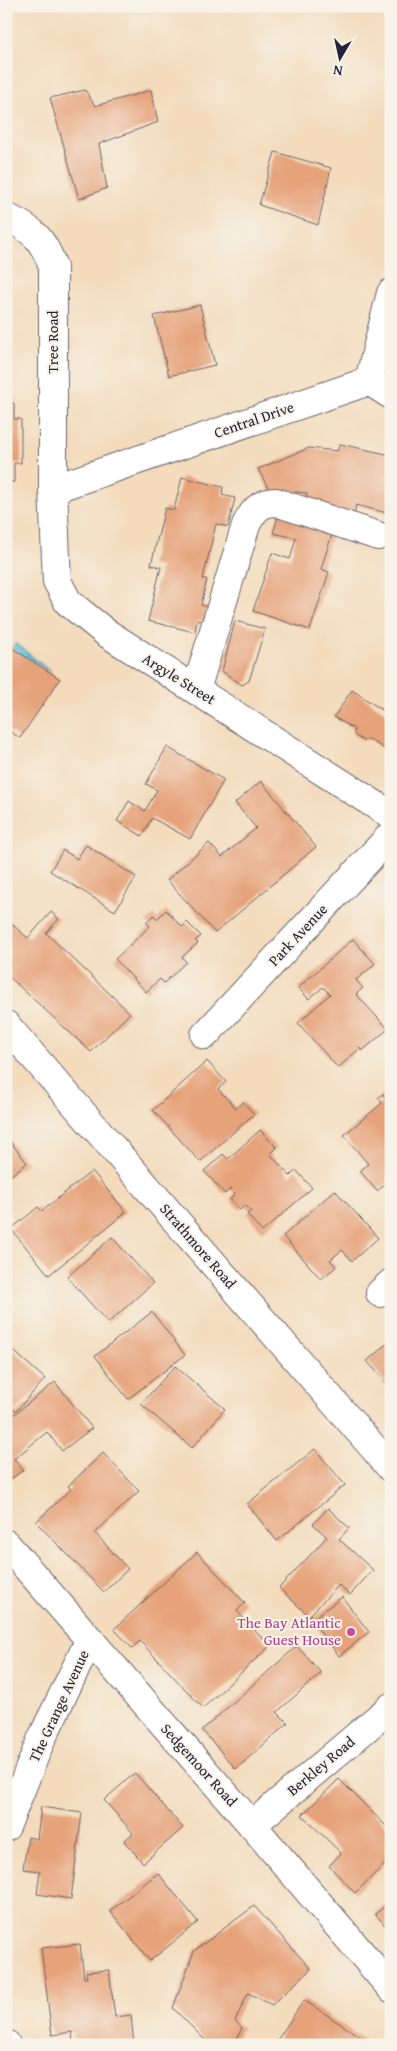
<svg xmlns="http://www.w3.org/2000/svg" width="397" height="2051" font-family="'Gentium Book Plus',serif">
<rect width="100%" height="100%" fill="#f7f3e8"/>
<filter id="ink" filterUnits="userSpaceOnUse"><feTurbulence type="fractalNoise" baseFrequency=".02" numOctaves="2"/><feDisplacementMap in="SourceGraphic" scale="10" xChannelSelector="R" yChannelSelector="G"/><feConvolveMatrix kernelMatrix="1 2 1 2 8 2 1 2 1" color-interpolation-filters="sRGB"/></filter>
<filter id="wash" filterUnits="userSpaceOnUse"><feTurbulence type="fractalNoise" baseFrequency=".0096" numOctaves="4" result="noise"/><feDisplacementMap in="SourceGraphic" scale="20" xChannelSelector="R" yChannelSelector="G"/><feGaussianBlur stdDeviation="1.12" result="paint"/><feColorMatrix in="noise" values="0 0 0 0 0 0 0 0 0 0 0 0 0 0 0 0 0 1.4 0 .05"/><feComposite in="paint" operator="in"/></filter>
<g filter="url(#wash)">
<rect width="100%" height="100%" fill="#f3dbbc"/>
<polygon fill="#61c3e0" stroke="#42728e" points="16,643 52,673 48,678 12,648"/>
<g id="blocks">
<g fill="#e6a279">
<polygon points="85,90 95,106 151,90 158,122 99,144 107,188 79,199 50,98"/>
<polygon points="275,152 331,168 318,225 259,205"/>
<polygon points="200,305 215,365 169,376 154,316"/>
<polygon points="6,403 14,403 14,419 21,419 21,463 14,463 14,482 6,482"/>
<polygon points="340,444 391,455 391,514 356,505 354,517 305,504 307,493 296,492 273,497 258,469 309,448 337,451"/>
<polygon points="182,477 223,487 222,495 235,498 228,527 216,524 203,579 207,579 201,605 208,607 204,622 197,620 195,632 148,621 161,567 151,565 165,508 174,510"/>
<polygon points="280,510 334,528 321,569 329,572 310,630 253,611 272,553 290,559 296,538 273,533"/>
<polygon points="235,621 265,629 249,681 242,685 222,671"/>
<polygon points="6,644 60,679 20,738 6,729"/>
<polygon points="352,690 391,716 390,753 369,739 363,741 354,735 354,729 334,717"/>
<polygon points="167,747 224,780 190,839 152,818 142,836 117,821 129,801 145,811 157,790 146,784"/>
<polygon points="261,781 316,847 215,933 167,880 209,843 222,857 256,828 235,803"/>
<polygon points="86,845 136,877 115,911 50,871 63,850 77,859"/>
<polygon points="166,910 182,927 187,922 201,936 195,941 198,943 182,957 186,962 164,983 160,979 146,992 115,959 150,926 146,922 154,915 157,919"/>
<polygon points="51,912 59,919 46,933 130,1013 91,1052 6,974 6,919 28,938"/>
<polygon points="391,917 391,930 384,923"/>
<polygon points="353,939 375,964 356,980 363,988 356,994 388,1029 362,1051 360,1048 338,1068 298,1023 330,994 323,987 309,999 298,988"/>
<polygon points="207,1061 226,1082 218,1089 236,1108 243,1102 254,1114 200,1162 153,1110"/>
<polygon points="383,1094 388,1100 391,1099 391,1180 377,1191 360,1171 368,1164 344,1135 382,1103 378,1098"/>
<polygon points="260,1130 277,1148 270,1154 290,1176 296,1170 312,1188 262,1232 247,1214 251,1211 245,1205 240,1210 230,1199 235,1194 230,1189 225,1194 204,1171 223,1154 228,1159"/>
<polygon points="6,1136 27,1163 6,1179"/>
<polygon points="92,1171 126,1212 49,1275 11,1229 38,1207 42,1211"/>
<polygon points="335,1190 378,1238 352,1261 342,1250 330,1260 336,1267 321,1279 283,1236"/>
<polygon points="112,1237 153,1283 108,1323 67,1277"/>
<polygon points="152,1312 185,1355 128,1399 95,1356"/>
<polygon points="391,1340 391,1388 367,1361"/>
<polygon points="6,1344 45,1379 16,1411 6,1402"/>
<polygon points="175,1366 225,1409 192,1448 141,1404"/>
<polygon points="55,1382 92,1428 62,1451 47,1432 14,1459 23,1470 6,1483 6,1421"/>
<polygon points="315,1449 345,1485 277,1541 247,1504"/>
<polygon points="103,1453 139,1491 95,1533 128,1569 104,1592 36,1522 71,1489 68,1486"/>
<polygon points="328,1508 349,1528 339,1539 373,1570 350,1595 339,1585 309,1616 279,1588 327,1537 313,1524"/>
<polygon points="197,1552 245,1603 237,1611 270,1646 203,1708 140,1641 132,1648 114,1629"/>
<polygon points="342,1597 369,1632 339,1656 311,1620"/>
<polygon points="297,1646 321,1673 277,1712 288,1723 236,1769 202,1730"/>
<polygon points="135,1773 183,1828 143,1863 124,1841 133,1833 104,1800"/>
<polygon points="339,1779 391,1831 391,1858 355,1893 329,1866 341,1853 302,1815"/>
<polygon points="41,1807 82,1813 71,1899 37,1894 40,1871 23,1869 28,1837 37,1839"/>
<polygon points="158,1873 198,1922 150,1961 110,1911"/>
<polygon points="391,1901 391,1932 375,1914"/>
<polygon points="254,1906 311,1969 272,2005 248,1993 235,2021 242,2028 234,2045 210,2045 173,2008 194,1951"/>
<polygon points="80,1944 84,1978 87,1978 86,1972 109,1970 115,2017 131,2015 134,2045 73,2045 72,2032 52,2035 41,1948"/>
<polygon points="304,2000 368,2042 366,2045 274,2045"/>
</g>
</g>
</g>
<g filter="url(#ink)">
<use href="#blocks" fill-opacity="0" stroke="#6b6368" stroke-width="1"/>
<g fill="none" stroke-linecap="round" stroke-linejoin="round">
<defs>
<g id="minor">
<path d="M6 217C34 230 43 239 53 267V489L57 581 68 602 105 632 391 815"/>
<polyline points="369,381 391,293"/>
<polyline points="369,381 391,395"/>
<polyline points="53,489 369,381"/>
<path d="M196 690 246 525C253 511 260 502 276 502L378 536"/>
<polyline points="6,1025 391,1468"/>
<polyline points="205,1035 391,835"/>
<polyline points="380,1293 391,1283"/>
<polyline points="6,1544 252,1825 391,1988"/>
<polyline points="252,1825 391,1707"/>
<polyline points="6,1827 41,1740 89,1641"/>
<polyline points="6,2044 6,2045"/>
</g>
</defs>
<use href="#minor" stroke="#6b6368" stroke-width="30"/>
<use href="#minor" stroke="#fff" stroke-width="28"/>
</g>
</g>
<circle fill="#d1479c" stroke="#f7f3e8" stroke-width="2" cx="351" cy="1632" r="5"/>
<g text-anchor="middle" stroke-width="4" stroke-linejoin="round" paint-order="stroke">
<g font-size="15" fill="#22223b" stroke="#f7f3e8">
<text transform="translate(53 342) rotate(-90)" y="5">Tree Road</text>
<text transform="translate(254 420) rotate(-19)" y="5">Central Drive</text>
<text transform="translate(179 679) rotate(32)" y="5">Argyle Street</text>
<text transform="translate(298 935) rotate(-47)" y="5">Park Avenue</text>
<text transform="translate(198 1246) rotate(49)" y="5">Strathmore Road</text>
<text transform="translate(59 1706) rotate(-65)" y="5">The Grange Avenue</text>
<text transform="translate(199 1765) rotate(48)" y="5">Sedgemoor Road</text>
<text transform="translate(321 1766) rotate(-40)" y="5">Berkley Road</text>
</g>
<g font-size="15" fill="#b23c85" stroke="#f7f3e8" text-anchor="end">
<text x="341" y="1628">The Bay Atlantic<tspan x="341" dy="17">Guest House</tspan></text>
</g>
</g>
<rect width="397" height="2051" fill="none" stroke="#f7f3e8" stroke-width="25"/>
<g transform="translate(340 58) rotate(189)" stroke="#f7f3e8" stroke-width="4" paint-order="stroke">
<path d="M0-4L9 19L0 12L-9 19Z" fill="#22223b"/>
<text y="-8" font-size="14" font-weight="bold" text-anchor="middle" fill="#22223b">N</text>
</g>
</svg>
